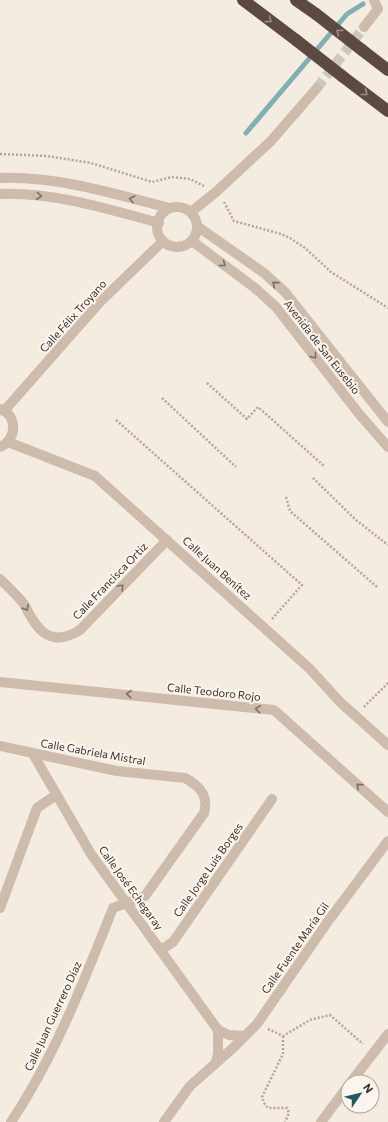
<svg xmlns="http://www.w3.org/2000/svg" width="388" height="1122" font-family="Commissioner,sans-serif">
<rect width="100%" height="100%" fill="#f4ebe1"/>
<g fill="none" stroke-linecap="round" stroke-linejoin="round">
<polyline stroke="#7fb0b2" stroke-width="5" points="246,133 347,14 363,4"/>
<polyline stroke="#cfc6bd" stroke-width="10" stroke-dasharray="10 5" stroke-linecap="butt" points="317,88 364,27"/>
<g stroke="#b9a596" stroke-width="2.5" stroke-dasharray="2 2" stroke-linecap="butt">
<polyline points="0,154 47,156 91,163 152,182 172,177 190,179 204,186"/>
<polyline points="224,202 234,221 281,234 290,238 305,248 331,272 388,308"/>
<polyline points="207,383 247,419 258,407 324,466"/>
<polyline points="162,398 236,467"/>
<polyline points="116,420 302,585 272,619"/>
<polyline points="313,478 356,520 388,545"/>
<polyline points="286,497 290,511 377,587"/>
<polyline points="364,707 388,683"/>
<polyline points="268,1029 283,1036 310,1020 330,1015 363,1044"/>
<polyline points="283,1036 283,1054 262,1097 264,1103 268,1108 287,1108 289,1113 285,1122"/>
</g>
<g stroke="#cdbbac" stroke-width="10">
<polyline points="364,27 378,9 374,0"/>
<path d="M0 178C57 176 115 194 169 208"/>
<path d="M0 194C53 192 108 209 159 223"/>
<circle cx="177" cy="227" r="20"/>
<polyline points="191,212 216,192 271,141 317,88"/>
<polyline points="197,226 264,273 285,292 388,422"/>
<polyline points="192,241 255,288 276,307 360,415 388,447"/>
<path d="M0 409C18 415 17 440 0 447"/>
<polyline points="4,411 100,302 163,241"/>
<polyline points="8,442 95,476 310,669 340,702 388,745"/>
<path d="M0 579C8 587 17 595 24 604 27 609 29 615 33 620 45 640 61 642 80 630L167 540"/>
<polyline points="0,682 274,710 388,812"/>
<path d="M0 746 117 771 185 778C200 786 209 796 204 813L145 896 113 908C84 981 55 1056 11 1122"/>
<polyline points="33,754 91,854 218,1030 229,1035 245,1036"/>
<polyline points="0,908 37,808 56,795"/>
<polyline points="161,950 173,942 272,799"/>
<polyline points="216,1062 218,1054 218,1030"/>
<polyline points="351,1082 388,1034"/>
<polyline points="164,1122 190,1086 233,1048 257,1024 329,920 388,841"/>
<polyline points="321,1122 348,1086"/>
</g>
<g stroke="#5c4a42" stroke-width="12">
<polyline points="243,0 296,40"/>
<polyline points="296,0 316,14"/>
<polyline points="362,50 388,70"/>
<polyline points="342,76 388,111"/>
</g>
<g stroke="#5c4a42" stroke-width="12">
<polyline points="316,14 362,50"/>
<polyline points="296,40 342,76"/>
</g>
</g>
<defs><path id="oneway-chevron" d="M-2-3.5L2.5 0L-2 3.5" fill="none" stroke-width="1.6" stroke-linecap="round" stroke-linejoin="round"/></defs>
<g stroke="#9c8e87">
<use href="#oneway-chevron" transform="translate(269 20) rotate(37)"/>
<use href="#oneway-chevron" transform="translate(339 32) rotate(-143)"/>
<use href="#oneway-chevron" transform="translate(365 93) rotate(38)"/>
</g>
<g stroke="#7d6f65">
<use href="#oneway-chevron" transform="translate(39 196) rotate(6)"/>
<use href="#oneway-chevron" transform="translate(132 199) rotate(-166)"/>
<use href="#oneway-chevron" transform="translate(223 264) rotate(36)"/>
<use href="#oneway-chevron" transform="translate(275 284) rotate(-139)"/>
<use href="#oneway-chevron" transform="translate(314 356) rotate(52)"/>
<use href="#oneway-chevron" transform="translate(121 587) rotate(-46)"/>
<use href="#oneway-chevron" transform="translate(26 608) rotate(60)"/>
<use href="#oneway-chevron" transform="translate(129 694) rotate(-175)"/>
<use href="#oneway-chevron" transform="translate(258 709) rotate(-174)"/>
<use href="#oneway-chevron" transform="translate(359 786) rotate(-138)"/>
</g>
<g text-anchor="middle" stroke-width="4" stroke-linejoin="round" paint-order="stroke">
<g font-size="11" fill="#3b302b" stroke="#fbf5ee">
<text transform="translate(73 316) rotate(-48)" y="4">Calle Félix Troyano</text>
<text transform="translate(322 347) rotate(52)" y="4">Avenida de San Eusebio</text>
<text transform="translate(217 568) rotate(42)" y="4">Calle Juan Benítez</text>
<text transform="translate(110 581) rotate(-46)" y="4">Calle Francisca Ortiz</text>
<text transform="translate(214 692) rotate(6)" y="4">Calle Teodoro Rojo</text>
<text transform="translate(93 752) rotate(10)" y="4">Calle Gabriela Mistral</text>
<text transform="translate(208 870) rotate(-55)" y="4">Calle Jorge Luis Borges</text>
<text transform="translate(131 888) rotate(54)" y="4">Calle José Echegaray</text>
<text transform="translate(295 948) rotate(-55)" y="4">Calle Fuente María Gil</text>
<text transform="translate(53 1016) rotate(-65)" y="4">Calle Juan Guerrero Díaz</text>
</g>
</g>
<g transform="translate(360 1094) rotate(55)"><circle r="19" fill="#fbf5ee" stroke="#aea6a0"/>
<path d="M0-3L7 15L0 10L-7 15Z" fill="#1f5a5e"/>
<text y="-6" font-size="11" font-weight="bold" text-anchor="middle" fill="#3b302b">N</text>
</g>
</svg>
